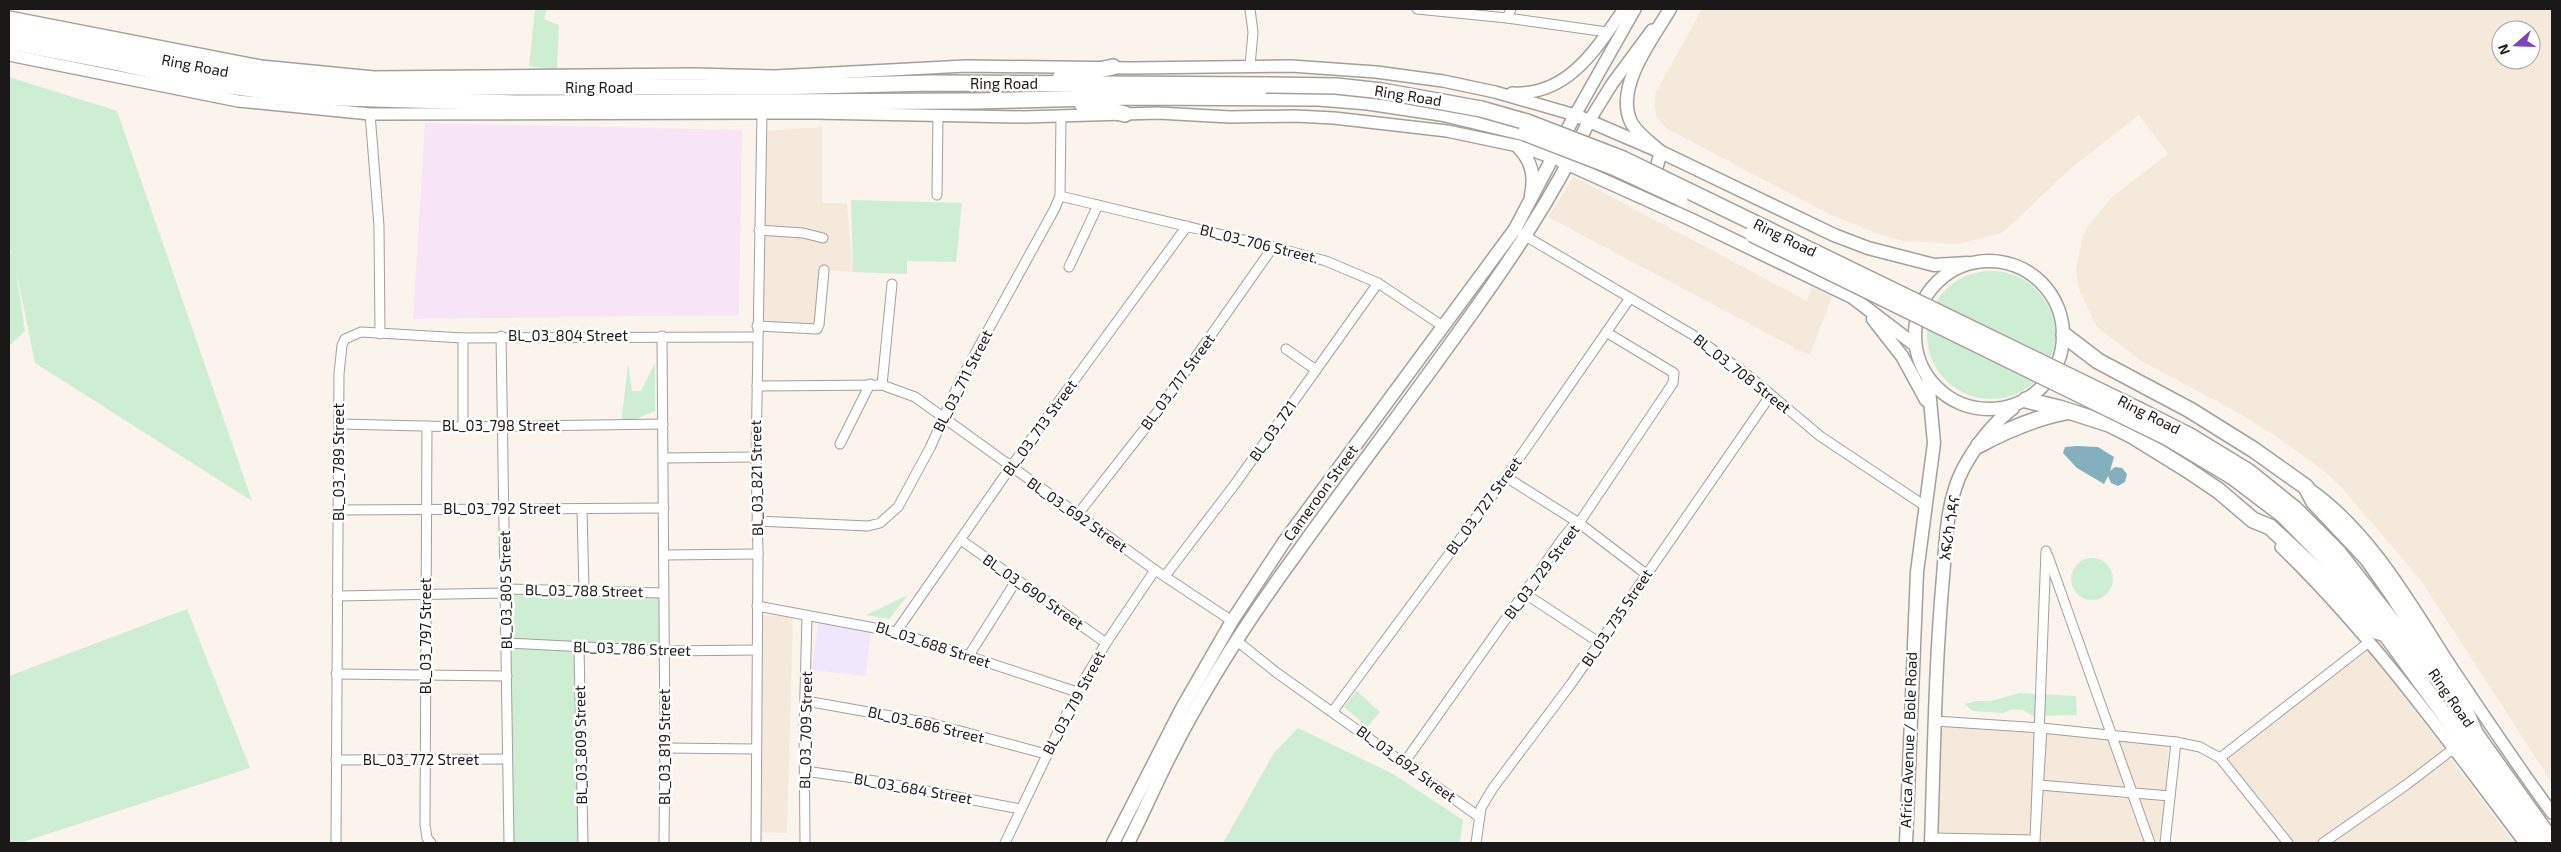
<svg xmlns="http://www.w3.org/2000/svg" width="2561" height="852" font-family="'Exo 2','Noto Sans Ethiopic',sans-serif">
<rect width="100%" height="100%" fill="#faf4ed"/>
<g fill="#f4e9db" fill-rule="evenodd">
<path d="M1702 9H2552V783L2420 579 2342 488 2324 471 2277 437 2239 413 2143 362 2097 327 2079 289 2076 270 2082 238 2088 226 2112 197 2168 154 2139 115 2070 169 2002 233 1958 244 1904 241 1878 234 1827 213 1666 128 1657 117 1654 104 1656 92ZM2501 30H2531V60H2501Z"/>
<polygon points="822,127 822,203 847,203 853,272 824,270 817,329 763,322 765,139 768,131"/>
<polygon points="1574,177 1807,301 1812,287 1832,297 1810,354 1793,349 1793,347 1548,217"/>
<polygon points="762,615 793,616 787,833 756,832"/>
<polygon points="2369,650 2446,752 2514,843 2294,843 2226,757"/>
<polygon points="1936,726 2169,739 2162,843 1933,843"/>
</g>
<polygon fill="#f7e5f7" points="425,123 742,130 739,315 413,319"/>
<polygon fill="#f0e7fc" points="818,621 871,627 866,676 812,670"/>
<g fill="#ceeed4">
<polygon points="535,9 547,9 544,19 559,25 557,70 529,66"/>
<polygon points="9,77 117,111 252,501 35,363 16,270 25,331 9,346 9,252 12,254 9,248"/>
<polygon points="851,200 962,203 956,262 907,261 907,274 853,272"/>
<circle cx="1991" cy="335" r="64"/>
<polygon points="655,363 655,411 621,425 628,364 632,391 641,391"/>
<circle cx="2092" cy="579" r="21"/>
<polygon points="663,589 666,646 578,644 582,843 508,842 504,590"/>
<polygon points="908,595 889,619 866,615"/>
<polygon points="187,609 250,768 20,843 9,843 9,676"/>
<polygon points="1357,691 1380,712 1367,727 1344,707"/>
<polygon points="2020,693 2076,696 2077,715 2033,716 2023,710 2013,709 2003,713 1973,711 1964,704 1976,701 1991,701"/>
<polygon points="1298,728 1393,774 1463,820 1460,843 1223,843 1274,753"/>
</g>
<polygon fill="#83afbf" points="2077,446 2098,447 2114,457 2110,471 2115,467 2122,468 2127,474 2125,482 2118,486 2111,483 2108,476 2104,484 2077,468 2063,453 2065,447"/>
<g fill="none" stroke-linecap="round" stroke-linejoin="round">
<defs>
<g id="street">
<polyline points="1417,9 1507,18 1607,32"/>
<polyline points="1507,18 1511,9"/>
<polyline points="1250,66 1253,32 1250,9"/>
<polyline points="370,114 379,226 380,334"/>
<polyline points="937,195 938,116"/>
<polyline points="1060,196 1273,247 1326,261 1378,283 1444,327"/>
<polyline points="759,230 803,233 823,238"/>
<polyline points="1522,234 1693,335 1750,377 1820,436 1925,506"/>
<polyline points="1069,267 1098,205"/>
<polyline points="757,326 817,329 819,325 824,270"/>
<polyline points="501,336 509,843"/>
<polyline points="662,336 665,748 664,843"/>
<polyline points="1286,349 1316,370"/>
<polyline points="882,385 892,284"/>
<polyline points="757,386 882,385 915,397 1155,570 1232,621"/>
<polyline points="340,424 463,427 663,424"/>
<polyline points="427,426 425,825 427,838 431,843"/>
<polyline points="463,427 463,338"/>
<polyline points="840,444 870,384"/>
<polyline points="664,458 756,457"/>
<polyline points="1506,477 1579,523 1646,574"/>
<polyline points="340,510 664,508"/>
<polyline points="582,510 584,590"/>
<polyline points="1078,514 1150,422 1273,247"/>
<polyline points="757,521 868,526 880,523 898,507 930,448 959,383 1054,210 1060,196 1061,116"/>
<polyline points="961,540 1106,643"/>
<polyline points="664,555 758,554"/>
<polyline points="2048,556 2150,843"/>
<polyline points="1165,576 1235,484 1378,283"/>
<polyline points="505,589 663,593"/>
<polyline points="1524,593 1600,643"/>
<polyline points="337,596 505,593"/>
<polyline points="757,606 896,632 1077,692"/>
<polyline points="896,632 1010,468 1187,226"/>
<polyline points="1237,641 1277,673 1478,816"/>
<polyline points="506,643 665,651 757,650"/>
<polyline points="579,647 583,843"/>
<polyline points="968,657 1016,581"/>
<polyline points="336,674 507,676"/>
<polyline points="806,701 930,723 1046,754"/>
<polyline points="1333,711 1506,477 1630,298"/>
<polyline points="1935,721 2042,728 2176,742 2200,747 2220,758 2288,843"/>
<polyline points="2042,728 2035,840 2046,551"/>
<polyline points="665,748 756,749"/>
<polyline points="2220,758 2369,642"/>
<polyline points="336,760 507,759"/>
<polyline points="1404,763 1563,538 1573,526 1579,523 1673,383 1674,373 1606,332"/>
<polyline points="805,771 875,781 1020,809"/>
<polyline points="2039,785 2170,796"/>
<polyline points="1932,838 2035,840"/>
<polyline points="336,843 339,374 342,345 345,339 361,332 463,338 757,337"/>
<polyline points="756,843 758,554 756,457 762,113"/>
<polyline points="805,843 804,730 807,616"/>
<polyline points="1005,843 1077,692 1106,643 1155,570"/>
<polyline points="1476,843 1481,808 1493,788 1571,684 1770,396"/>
<polyline points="2165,843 2176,742"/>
<polyline points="2323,843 2406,785 2453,749"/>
</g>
<g id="secondary">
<polyline points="9,17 261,66 374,77 693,74 775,76 966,66 1132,68 1291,66 1376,72 1443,81 1495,92 1575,115 1635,9"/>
<polyline points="9,55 238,101 370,114 815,113 1024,117 1158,113 1230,117 1295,116 1334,118 1447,131 1523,147 1553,158"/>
<path d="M1512 93C1568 96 1596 49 1624 9"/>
<polyline points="1589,121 1612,84 1652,30"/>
<path d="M2308 488C2369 530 2409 601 2448 662 2482 713 2516 764 2552 813"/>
<path d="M2281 547C2373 636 2448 741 2525 843"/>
</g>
<g id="primary">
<path d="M1518 147C1532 161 1535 176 1531 195"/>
<polyline points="1561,161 1692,220 1852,297 1915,345"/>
<path d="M1652 183 1661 152C1651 143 1637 134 1631 122 1614 87 1653 38 1670 9"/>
<circle cx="1989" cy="335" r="74"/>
<polyline points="1873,319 1902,356 1926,400"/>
<polyline points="1113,843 1182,708 1232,621 1284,542 1515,229 1575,115 1661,152 1834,235 1868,248 1934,265 1968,263"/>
<path d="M1128 843C1143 814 1156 783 1171 754 1207 683 1250 617 1297 553 1349 480 1403 410 1455 337 1505 268 1553 199 1589 121"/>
<polyline points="1906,843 1917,572 1934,443 1928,378"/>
<path d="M1931 843C1934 754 1935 666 1943 577 1946 541 1946 502 1963 469 1976 445 1992 424 2013 408"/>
</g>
<g id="highway">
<polyline points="9,29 225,72 295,82 370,87 777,87 929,83 1266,85"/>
<polyline points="9,42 119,63 201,82 287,94 339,98 516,103 973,101 1134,97 1319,98 1368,102 1441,113 1525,133"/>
<polyline points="1060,78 1113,67"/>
<polyline points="1082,104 1125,114"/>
<polyline points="2064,335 2098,361 2190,410 2254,450 2306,487 2314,502 2367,558 2393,595 2464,707 2476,735"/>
<polyline points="2026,400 2059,408 2109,424 2133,436 2188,470 2219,491 2253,520 2270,527 2326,579 2365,622 2376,631 2386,634"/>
<path d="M1979 445C2007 430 2034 418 2066 412"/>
<polyline points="2295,509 2338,552 2434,675"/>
<polyline points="2283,515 2344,577 2538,843"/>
<polyline points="2470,726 2552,841"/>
</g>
</defs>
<use href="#street" stroke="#a49f98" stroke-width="11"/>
<use href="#secondary" stroke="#a49f98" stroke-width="14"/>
<use href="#primary" stroke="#a49f98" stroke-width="15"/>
<use href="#highway" stroke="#a49f98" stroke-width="18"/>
<use href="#street" stroke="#fff" stroke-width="9"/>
<use href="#secondary" stroke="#fff" stroke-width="11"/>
<use href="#primary" stroke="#fff" stroke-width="12"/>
<use href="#highway" stroke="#fff" stroke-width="15"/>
<defs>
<g id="highway-bridge">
<polyline points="1266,85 1336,86 1382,91 1481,109 1527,122 1623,159 2139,410 2190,436 2249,472 2295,509"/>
<polyline points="1525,133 1613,167 1680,198"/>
<polyline points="1752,234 2168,438 2233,477 2283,515"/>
</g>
</defs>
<use href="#highway-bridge" stroke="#a49f98" stroke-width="18" stroke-linecap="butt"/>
<use href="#highway-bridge" stroke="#fff" stroke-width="15"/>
</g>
<g text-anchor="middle" stroke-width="5" stroke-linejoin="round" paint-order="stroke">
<g font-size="15" fill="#1b1917" stroke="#fff">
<text transform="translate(195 66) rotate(11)" y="5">Ring Road</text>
<text x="1004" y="89">Ring Road</text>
<text x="599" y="93">Ring Road</text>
<text transform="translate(1408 96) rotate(9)" y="5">Ring Road</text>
<text transform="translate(1785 238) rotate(26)" y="5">Ring Road</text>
<text transform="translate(1259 244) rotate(14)" y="5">BL_03_706 Street.</text>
<text x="568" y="341">BL_03_804 Street</text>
<text transform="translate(1742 374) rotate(38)" y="5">BL_03_708 Street</text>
<text transform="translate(963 381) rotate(-63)" y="5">BL_03_711 Street</text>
<text transform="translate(1178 382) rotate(-54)" y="5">BL_03_717 Street</text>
<text transform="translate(2149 415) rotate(27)" y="5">Ring Road</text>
<text x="501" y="431">BL_03_798 Street</text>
<text transform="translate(1040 428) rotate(-54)" y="5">BL_03_713 Street</text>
<text transform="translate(1273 431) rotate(-55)" y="5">BL_03_721</text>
<text transform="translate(339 462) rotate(-90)" y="5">BL_03_789 Street</text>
<text transform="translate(757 478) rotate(-91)" y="5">BL_03_821 Street</text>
<text transform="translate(1321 493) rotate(-54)" y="5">Cameroon Street</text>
<text transform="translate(1484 506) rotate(-54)" y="5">BL_03_727 Street</text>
<text x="502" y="514">BL_03_792 Street</text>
<text transform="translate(1077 515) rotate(35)" y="5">BL_03_692 Street</text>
<text transform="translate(1950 528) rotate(-81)" y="5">አፍሪካ ጎዳና</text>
<text transform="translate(1542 572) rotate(-53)" y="5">Bl_03_729 Street</text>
<text transform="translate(506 590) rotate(-91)" y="5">BL_03_805 Street</text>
<text transform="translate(584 591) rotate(1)" y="5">BL_03_788 Street</text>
<text transform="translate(1033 592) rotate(35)" y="5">BL_03_690 Street</text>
<text transform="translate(1617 618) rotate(-56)" y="5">Bl_03_735 Street</text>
<text transform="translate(426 636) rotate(-90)" y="5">BL_03_797 Street</text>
<text transform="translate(933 645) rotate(18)" y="5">BL_03_688 Street</text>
<text transform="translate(632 649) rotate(2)" y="5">BL_03_786 Street</text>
<text transform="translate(2451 698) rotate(55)" y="5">Ring Road</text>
<text transform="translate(1074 703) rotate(-62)" y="5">BL_03_719 Street</text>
<text transform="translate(926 725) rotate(13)" y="5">BL_03_686 Street</text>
<text transform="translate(806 730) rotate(-89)" y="5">BL_03_709 Street</text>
<text transform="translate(1909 740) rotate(-88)" y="5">Africa Avenue / Bole Road</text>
<text transform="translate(581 745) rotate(-91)" y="5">BL_03_809 Street</text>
<text transform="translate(665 747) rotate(-90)" y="5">BL_03_819 Street</text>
<text x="421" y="765">BL_03_772 Street</text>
<text transform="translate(1406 764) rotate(36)" y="5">BL_03_692 Street</text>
<text transform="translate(913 789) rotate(10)" y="5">BL_03_684 Street</text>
</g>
</g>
<rect width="2561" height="852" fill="none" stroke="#1b1917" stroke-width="20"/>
<g transform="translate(2516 45) rotate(250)"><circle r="24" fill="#ffffff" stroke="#a4a3a2"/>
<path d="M0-4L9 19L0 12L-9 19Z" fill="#7b45bc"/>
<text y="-8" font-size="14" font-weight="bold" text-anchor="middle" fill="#1b1917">N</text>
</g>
</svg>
